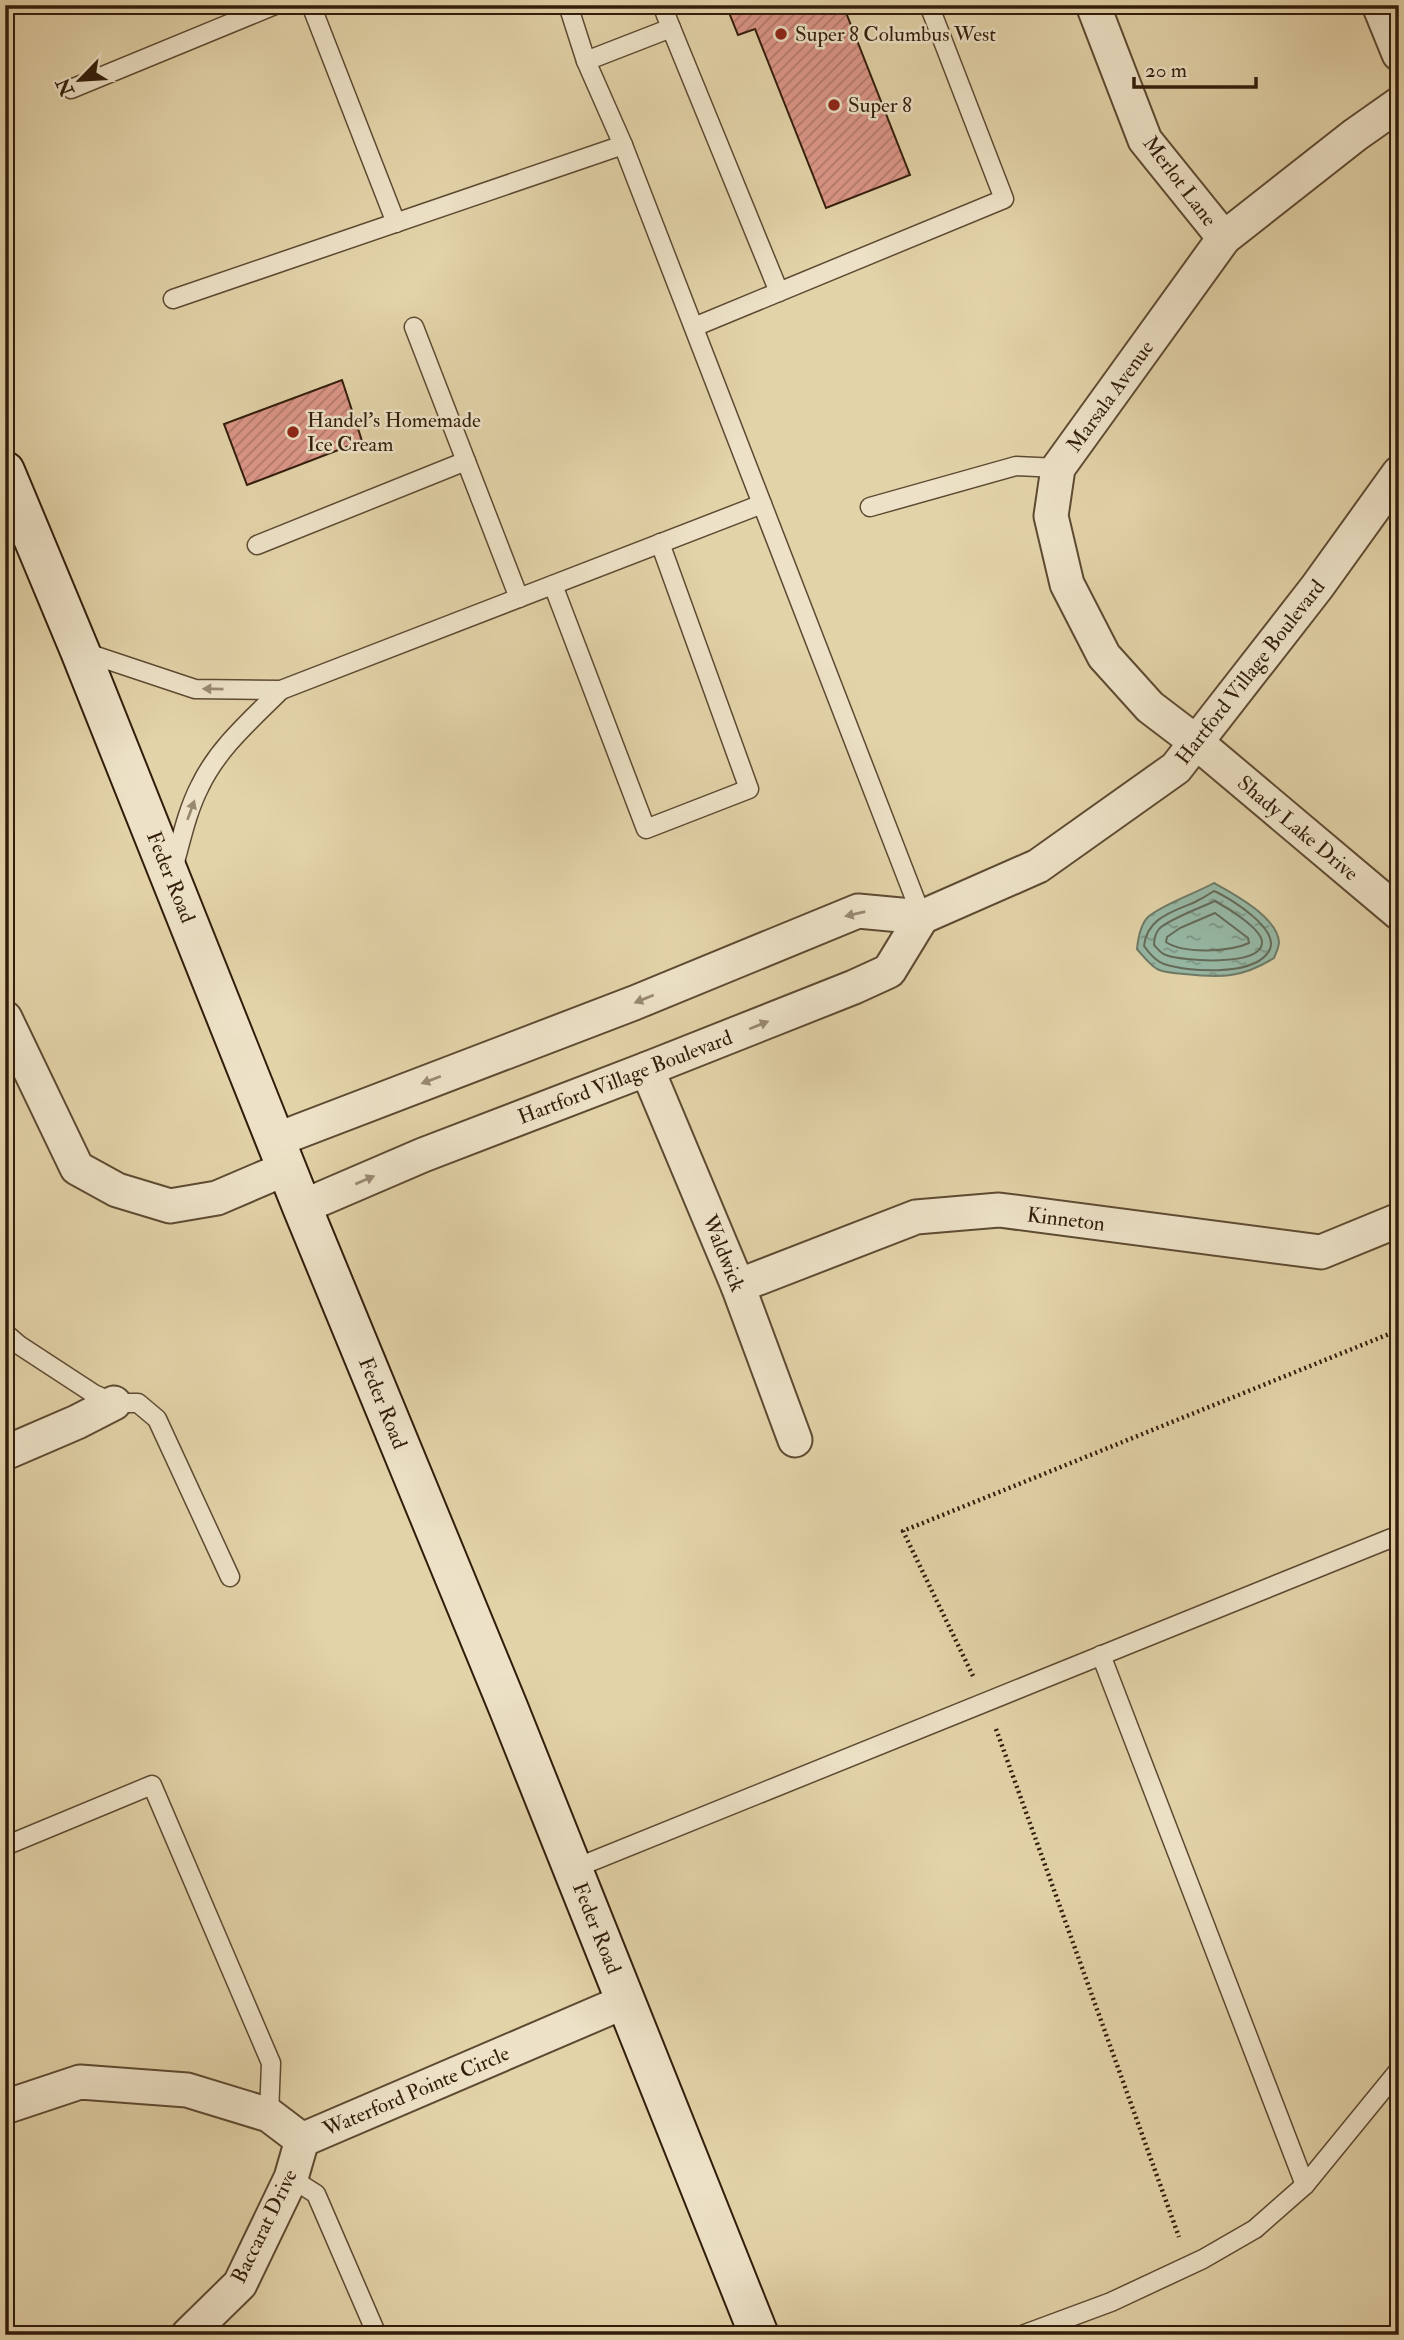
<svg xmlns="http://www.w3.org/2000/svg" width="1404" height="2340" font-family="'IM FELL Double Pica',serif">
<defs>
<pattern id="water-ripples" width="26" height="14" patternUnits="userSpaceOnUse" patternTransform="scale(1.75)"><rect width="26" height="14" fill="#96b8a5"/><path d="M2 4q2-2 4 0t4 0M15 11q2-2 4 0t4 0" fill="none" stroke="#7b9585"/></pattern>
<pattern id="building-hatch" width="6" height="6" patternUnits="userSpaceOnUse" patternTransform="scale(1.75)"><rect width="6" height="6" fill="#dc9688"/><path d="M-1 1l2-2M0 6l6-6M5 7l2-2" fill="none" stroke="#b37a6d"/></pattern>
</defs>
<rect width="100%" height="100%" fill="#e3d3a9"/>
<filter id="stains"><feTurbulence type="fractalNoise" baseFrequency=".00286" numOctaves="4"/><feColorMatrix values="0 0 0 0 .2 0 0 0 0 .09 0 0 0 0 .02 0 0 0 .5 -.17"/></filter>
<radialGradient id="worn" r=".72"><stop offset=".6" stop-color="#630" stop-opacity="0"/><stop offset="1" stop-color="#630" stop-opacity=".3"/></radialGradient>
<path fill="url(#water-ripples)" stroke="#6e7a67" stroke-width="2" d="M1214 883C1234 894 1277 917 1279 942 1279 947 1276 953 1274 958 1242 978 1221 978 1184 974 1175 973 1165 973 1157 969 1149 964 1143 956 1137 949 1138 939 1140 925 1148 917 1161 905 1196 893 1214 883Z"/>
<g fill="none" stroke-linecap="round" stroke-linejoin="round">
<g stroke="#646a58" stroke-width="2">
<path d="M1214 891C1230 898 1286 932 1267 954 1249 976 1188 972 1164 964 1155 961 1149 953 1144 946 1147 918 1172 912 1195 902 1201 899 1208 895 1214 891Z"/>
<path d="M1215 901C1226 907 1263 929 1262 943 1261 967 1181 961 1166 955 1161 954 1158 949 1154 945 1154 940 1155 934 1159 929 1167 920 1202 907 1215 901Z"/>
<path d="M1215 913 1248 938 1249 943C1230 952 1183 954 1166 942L1167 937 1180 928Z"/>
</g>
</g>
<g fill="url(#building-hatch)" stroke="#321d0b" stroke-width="2">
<polygon points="726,5 843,5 910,175 826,208 755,29 738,35"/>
<polygon points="342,380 362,441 247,485 224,424"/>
</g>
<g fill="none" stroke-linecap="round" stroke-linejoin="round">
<defs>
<g id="service">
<polyline points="311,5 396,223"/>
<polyline points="568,5 586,61 623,145 922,917"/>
<polyline points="671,28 779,292"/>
<polyline points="586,61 671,28 662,5"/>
<polyline points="71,89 275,5"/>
<polyline points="173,299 623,145"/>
<polyline points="414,327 519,598"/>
<polyline points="694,327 1004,199 929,5"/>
<polyline points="870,507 1016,466 1058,468"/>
<polyline points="257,545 466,461"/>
<polyline points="553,585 646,829 749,789 660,543"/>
<polyline points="81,651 195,689 281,690 762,504"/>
<path d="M173 869C181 841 187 811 200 786 218 748 252 719 281 690"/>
<polyline points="5,1333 19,1345 94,1394 114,1403 138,1403 157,1419 230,1577"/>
<polyline points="1101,1655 1305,2185"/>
<polyline points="5,1846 152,1785 271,2063 269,2115"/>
<polyline points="573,1869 1399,1535"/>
<polyline points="291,2178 316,2194 377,2335"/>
<polyline points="1022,2335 1111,2302 1203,2259 1255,2229 1305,2185 1399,2070"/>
</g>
<g id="minor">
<polyline points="1093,5 1145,140 1224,238"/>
<polyline points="1379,5 1399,54"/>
<polyline points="1399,104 1355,135 1224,238 1058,468 1051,516 1067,584 1104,656 1150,707 1196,742 1399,913"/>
<polyline points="5,1018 77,1168 117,1190 170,1206 217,1198 287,1168"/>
<polyline points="647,1069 738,1286 795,1440"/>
<polyline points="276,1140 634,1003 858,911 922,917 1038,866 1176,768 1317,587 1399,473"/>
<polyline points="302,1207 423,1155 647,1069 854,987 889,971 922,917"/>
<polyline points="738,1286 916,1217 999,1210 1321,1252 1399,1220"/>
<polyline points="5,1453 77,1422 114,1403"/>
<polyline points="5,2107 80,2082 187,2090 269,2115 302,2140 626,2001"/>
<polyline points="188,2335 240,2284 291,2178 302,2140"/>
</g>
<polyline id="secondary" points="5,471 80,651 302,1207 508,1707 759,2335"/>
</defs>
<use href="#service" stroke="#5e4a32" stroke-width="21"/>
<use href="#minor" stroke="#5e4a32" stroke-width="37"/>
<use href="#secondary" stroke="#321d0b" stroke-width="42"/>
<g stroke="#321d0b" stroke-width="4.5" stroke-dasharray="2 3.5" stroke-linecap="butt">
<polyline points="973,1676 903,1531 1399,1330"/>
<polyline points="996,1729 1179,2237"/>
</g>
<use href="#service" stroke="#ede2c7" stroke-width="18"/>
<use href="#minor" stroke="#ede2c7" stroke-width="33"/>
<use href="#secondary" stroke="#ede2c7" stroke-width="38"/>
</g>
<defs><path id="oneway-solid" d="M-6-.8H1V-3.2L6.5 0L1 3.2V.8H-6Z" transform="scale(1.75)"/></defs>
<g fill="#998972">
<use href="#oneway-solid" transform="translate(213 689) rotate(-179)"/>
<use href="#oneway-solid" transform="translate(191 810) rotate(-70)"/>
<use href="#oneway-solid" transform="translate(855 914) rotate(167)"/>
<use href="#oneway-solid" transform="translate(644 999) rotate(158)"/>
<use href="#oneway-solid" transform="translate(759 1025) rotate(-22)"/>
<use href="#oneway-solid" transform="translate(431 1080) rotate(159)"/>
<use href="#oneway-solid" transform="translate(365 1180) rotate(-23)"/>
</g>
<g fill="#8f2418" stroke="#ede2c7" stroke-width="2.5">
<circle cx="781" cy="34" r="7"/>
<circle cx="834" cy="105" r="7"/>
<circle cx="293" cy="432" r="7"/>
</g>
<g text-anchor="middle" stroke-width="5" stroke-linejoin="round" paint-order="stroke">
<g font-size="21" fill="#321d0b" stroke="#ede2c7" text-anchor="start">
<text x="795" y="41">Super 8 Columbus West</text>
<text x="848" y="112">Super 8</text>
<text x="307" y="427">Handel's Homemade<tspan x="307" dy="24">Ice Cream</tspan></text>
</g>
<g font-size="21" fill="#321d0b" stroke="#ede2c7">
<text transform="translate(1180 181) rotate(53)" y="7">Merlot Lane</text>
<text transform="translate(1110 396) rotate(-54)" y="7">Marsala Avenue</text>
<text transform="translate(1250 672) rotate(-52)" y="7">Hartford Village Boulevard</text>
<text transform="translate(1298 828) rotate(40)" y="7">Shady Lake Drive</text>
<text transform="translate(171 877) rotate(68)" y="7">Feder Road</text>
<text transform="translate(625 1077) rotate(-21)" y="7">Hartford Village Boulevard</text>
<text transform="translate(1066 1219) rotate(7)" y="7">Kinneton</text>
<text transform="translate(724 1253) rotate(68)" y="7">Waldwick</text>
<text transform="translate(383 1403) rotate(68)" y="7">Feder Road</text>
<text transform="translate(597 1928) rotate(68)" y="7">Feder Road</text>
<text transform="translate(416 2091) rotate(-23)" y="7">Waterford Pointe Circle</text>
<text transform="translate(264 2226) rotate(-64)" y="7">Baccarat Drive</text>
</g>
</g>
<rect width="1404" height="2340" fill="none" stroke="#e3d3a9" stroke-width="28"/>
<rect x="7" y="7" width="1390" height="2326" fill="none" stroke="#321d0b" stroke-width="3.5"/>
<rect x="14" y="14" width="1376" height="2312" fill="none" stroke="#321d0b" stroke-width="2"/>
<g transform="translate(80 80) rotate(245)" stroke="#ede2c7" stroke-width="5" paint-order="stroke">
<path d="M0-5L12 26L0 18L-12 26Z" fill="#321d0b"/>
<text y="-10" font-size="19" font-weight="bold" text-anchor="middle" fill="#321d0b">N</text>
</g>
<path d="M1134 77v10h122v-10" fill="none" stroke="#321d0b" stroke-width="3.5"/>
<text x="1145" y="77" font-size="21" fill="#321d0b" stroke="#ede2c7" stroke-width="5" paint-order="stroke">20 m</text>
<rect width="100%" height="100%" filter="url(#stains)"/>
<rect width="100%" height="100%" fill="url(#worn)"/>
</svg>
